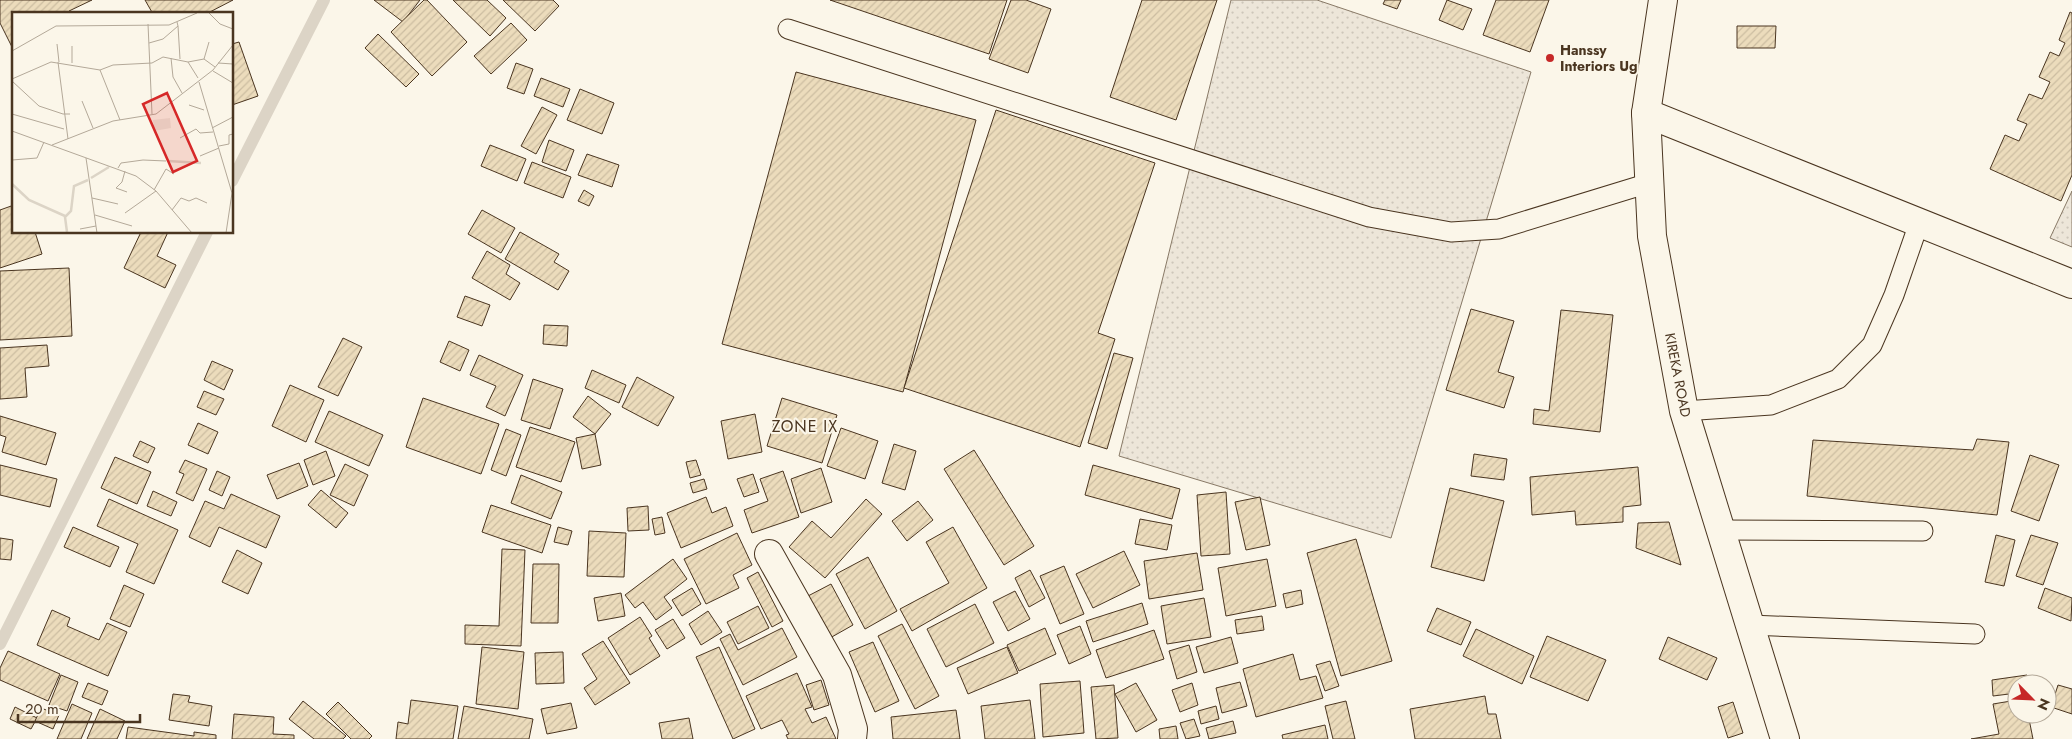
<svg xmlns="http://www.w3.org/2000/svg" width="2072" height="739" font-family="Jost,sans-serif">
<defs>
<pattern id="park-dots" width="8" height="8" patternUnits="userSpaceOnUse" patternTransform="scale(1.25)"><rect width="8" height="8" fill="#ede6d9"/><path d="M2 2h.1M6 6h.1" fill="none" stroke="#cdc6ba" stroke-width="1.8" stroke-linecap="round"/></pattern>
<pattern id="building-hatch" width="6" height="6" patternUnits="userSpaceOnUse" patternTransform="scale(1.25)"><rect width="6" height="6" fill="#ecdcbc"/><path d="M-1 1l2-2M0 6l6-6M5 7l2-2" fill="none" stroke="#ccbda1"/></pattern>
</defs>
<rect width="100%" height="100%" fill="#fbf6e9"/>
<g fill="url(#park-dots)" stroke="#887966">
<polygon points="1231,0 1317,0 1531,72 1391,538 1119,456"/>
<polygon points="2072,191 2072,247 2050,238"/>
</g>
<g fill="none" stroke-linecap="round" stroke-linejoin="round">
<g stroke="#dcd4c6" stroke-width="12">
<polyline points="232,181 324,0"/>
<polyline points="0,644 207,232"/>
</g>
</g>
<g fill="url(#building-hatch)" stroke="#4a3520">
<polygon points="0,0 92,0 69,11 70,14 14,14 14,46 12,47 0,23"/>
<polygon points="145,0 233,0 206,14 153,14"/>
<polygon points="374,0 420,0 403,22"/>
<polygon points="424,0 427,0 467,42 432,76 391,32"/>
<polygon points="453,0 487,0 506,18 490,36"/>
<polygon points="503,0 553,0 559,6 535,31"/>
<polygon points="830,0 1007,0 989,54"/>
<polygon points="1011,0 1026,0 1051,9 1028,73 989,59"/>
<polygon points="1142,0 1217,0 1176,120 1110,97"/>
<polygon points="1385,0 1401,0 1397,9 1383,4"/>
<polygon points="1447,0 1472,9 1463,30 1439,20"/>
<polygon points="1496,0 1549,0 1530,52 1483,35"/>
<polygon points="2070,12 2072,13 2072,175 2061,201 1990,169 2005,135 2019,141 2027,124 2017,120 2029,94 2042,99 2050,82 2039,77 2050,52 2059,56 2065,43 2059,40"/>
<polygon points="511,23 527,40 491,74 474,56"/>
<polygon points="1737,26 1776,26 1775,48 1737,48"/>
<polygon points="378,34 419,74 406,87 365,48"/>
<polygon points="239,42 258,96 232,105 232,44"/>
<polygon points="516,63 533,69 524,94 507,88"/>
<polygon points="796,72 976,120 903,392 722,344"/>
<polygon points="541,78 570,89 563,107 534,96"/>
<polygon points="580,89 614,103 602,134 567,120"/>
<polygon points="542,107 557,115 536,154 521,146"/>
<polygon points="996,110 1155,163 1098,333 1115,339 1080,447 904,388"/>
<polygon points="549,140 574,150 566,171 542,162"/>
<polygon points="490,145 526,159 517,181 481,166"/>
<polygon points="587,154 619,165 612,187 578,175"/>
<polygon points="532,162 571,177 563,198 524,183"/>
<polygon points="584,190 594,196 589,206 578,201"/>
<polygon points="14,205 14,232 35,232 42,254 0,268 0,210"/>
<polygon points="482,210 515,228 501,253 468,234"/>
<polygon points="141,232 168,232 157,256 176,265 165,288 124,268"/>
<polygon points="520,232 559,254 554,262 569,271 558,290 505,259"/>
<polygon points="487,251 510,265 506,274 520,283 510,300 472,278"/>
<polygon points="69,268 72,336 0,340 0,271"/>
<polygon points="465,296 490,305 482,326 457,317"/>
<polygon points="1471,309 1514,321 1498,372 1514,377 1504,408 1446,390"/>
<polygon points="1561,310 1613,315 1600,432 1533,424 1534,409 1549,411"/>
<polygon points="544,325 568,326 567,346 543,344"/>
<polygon points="343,338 362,347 338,396 318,387"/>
<polygon points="449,341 469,350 460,371 440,362"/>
<polygon points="47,345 49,366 25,368 27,397 0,399 0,348"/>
<polygon points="1114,353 1133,358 1107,449 1088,443"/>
<polygon points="479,355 523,375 505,416 486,407 496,386 470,375"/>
<polygon points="212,361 233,370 224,390 204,380"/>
<polygon points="592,370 626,385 619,403 585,388"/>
<polygon points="637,377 674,397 658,426 622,407"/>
<polygon points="533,379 563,389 550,429 521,420"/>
<polygon points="290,385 324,400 306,442 272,426"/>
<polygon points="204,391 224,399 216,415 197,407"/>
<polygon points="588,396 611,414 595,434 573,417"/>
<polygon points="423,398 499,424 481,474 406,447"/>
<polygon points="782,398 837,415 822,463 767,446"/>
<polygon points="329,411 383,435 369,466 315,442"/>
<polygon points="755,414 762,452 728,459 721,421"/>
<polygon points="0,416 56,433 46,465 2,452 6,437 0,435"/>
<polygon points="198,423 218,432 208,454 188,445"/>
<polygon points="530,427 575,442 561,482 516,467"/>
<polygon points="841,428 878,441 865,479 827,466"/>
<polygon points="506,429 521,435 506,476 491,470"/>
<polygon points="595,434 601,465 582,469 576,438"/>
<polygon points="1977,439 2009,442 1997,515 1807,496 1813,440 1973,450"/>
<polygon points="140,441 155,448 148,463 133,456"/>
<polygon points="894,444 916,451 905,490 882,483"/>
<polygon points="974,450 1034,546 1004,565 944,469"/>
<polygon points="326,451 335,476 313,485 304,460"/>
<polygon points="1474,454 1507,459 1504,480 1471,476"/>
<polygon points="2030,455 2059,465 2039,521 2011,511"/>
<polygon points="115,457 151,472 137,504 101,488"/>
<polygon points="185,460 207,469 193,501 176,493 184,474 179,472"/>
<polygon points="696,460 701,475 690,478 686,462"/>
<polygon points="299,463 308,486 277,499 267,475"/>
<polygon points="345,464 368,475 354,506 330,495"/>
<polygon points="0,465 57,479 50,507 0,495"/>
<polygon points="1093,465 1180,489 1172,519 1085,495"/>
<polygon points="1638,467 1641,505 1623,507 1623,522 1576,525 1575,511 1532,515 1530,477"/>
<polygon points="821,468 832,502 801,513 791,479"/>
<polygon points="217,471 230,477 222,496 209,490"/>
<polygon points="783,471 799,517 752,533 744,510 768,501 760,479"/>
<polygon points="753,474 759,492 744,497 737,479"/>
<polygon points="521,475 562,492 551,519 511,503"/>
<polygon points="704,479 707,489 693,493 690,483"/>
<polygon points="1450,488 1504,501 1484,581 1431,567"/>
<polygon points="321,490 348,513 336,528 308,505"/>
<polygon points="153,491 177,502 171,516 147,506"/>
<polygon points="1226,492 1230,554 1201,556 1197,495"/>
<polygon points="231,494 280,516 266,548 219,527 210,547 189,537 205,501 224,509"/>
<polygon points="706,497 712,513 726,507 733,526 681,548 667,513"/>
<polygon points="1260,497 1270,545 1246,550 1235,502"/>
<polygon points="109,499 178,530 154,584 126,572 138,544 97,526"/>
<polygon points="866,499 882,514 825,578 789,547 812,521 831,538"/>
<polygon points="918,501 933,520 907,541 892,521"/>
<polygon points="491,505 551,525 542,553 482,532"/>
<polygon points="648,506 649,530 628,531 627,508"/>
<polygon points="662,517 665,533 655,535 652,519"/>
<polygon points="1140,519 1172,525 1167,550 1135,544"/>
<polygon points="1669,522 1681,565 1636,548 1638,523"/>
<polygon points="73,527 119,547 110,567 64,547"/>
<polygon points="558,527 572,531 568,545 554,542"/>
<polygon points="953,527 987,588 912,631 900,609 949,583 926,542"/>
<polygon points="589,531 626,533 624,577 587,576"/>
<polygon points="737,533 752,565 733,575 739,588 706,604 684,559"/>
<polygon points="1996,535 2015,540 2004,586 1985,582"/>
<polygon points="2031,535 2058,543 2043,585 2016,576"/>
<polygon points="0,538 13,540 11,560 0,559"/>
<polygon points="1356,539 1392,661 1341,676 1307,553"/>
<polygon points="502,549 525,550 521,646 465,644 465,625 499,626"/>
<polygon points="237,550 262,563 248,594 222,582"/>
<polygon points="1124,551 1140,585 1093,608 1076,574"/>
<polygon points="1197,553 1203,590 1149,599 1144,561"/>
<polygon points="868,557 897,611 865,629 836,574"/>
<polygon points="673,559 687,579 664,597 672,608 656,620 643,602 635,608 625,595"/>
<polygon points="1267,559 1276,606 1226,616 1218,568"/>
<polygon points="533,564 559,564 558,623 531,623"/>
<polygon points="1064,566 1084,614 1060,624 1040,576"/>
<polygon points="1030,570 1045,598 1029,607 1015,578"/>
<polygon points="758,572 783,621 772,627 747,578"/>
<polygon points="831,584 853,625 830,638 808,596"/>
<polygon points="124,585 144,594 130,627 110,619"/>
<polygon points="692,588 701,604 682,616 672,600"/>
<polygon points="2045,588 2072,598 2071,621 2038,608"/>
<polygon points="1301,590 1303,604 1286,608 1283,594"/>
<polygon points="1015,591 1030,619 1008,631 993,602"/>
<polygon points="621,593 625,616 598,621 594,598"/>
<polygon points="1204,598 1211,637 1167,644 1161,606"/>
<polygon points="1142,603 1148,624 1093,642 1086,621"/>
<polygon points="975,604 994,643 946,667 927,629"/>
<polygon points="758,606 769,628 738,644 727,622"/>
<polygon points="1437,608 1471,622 1461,645 1427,631"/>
<polygon points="52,610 70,618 67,626 99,640 107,623 127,632 108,676 37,645"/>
<polygon points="708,611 722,632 701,645 689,624"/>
<polygon points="1262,616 1264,630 1237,634 1235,620"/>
<polygon points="640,617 652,636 649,638 660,656 630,675 608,638"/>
<polygon points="673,619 685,638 667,649 655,630"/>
<polygon points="902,624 939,696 915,709 878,636"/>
<polygon points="1080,626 1091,654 1069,664 1057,635"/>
<polygon points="782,628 797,657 743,685 720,639 730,634 738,650"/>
<polygon points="1045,628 1056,654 1019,671 1007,645"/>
<polygon points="1476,629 1534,656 1522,684 1463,656"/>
<polygon points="1154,630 1164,659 1106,678 1096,650"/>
<polygon points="1547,636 1606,660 1588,701 1530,677"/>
<polygon points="1231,637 1238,663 1204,673 1196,647"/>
<polygon points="1668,637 1717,658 1707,680 1659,659"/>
<polygon points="603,641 630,683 595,705 584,688 597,679 582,654"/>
<polygon points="873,642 899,701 875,712 849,652"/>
<polygon points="1189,645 1197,672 1177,679 1169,651"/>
<polygon points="482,647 524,652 518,709 476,704"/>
<polygon points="719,647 755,729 733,739 696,657"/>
<polygon points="1007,647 1018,673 968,694 957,668"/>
<polygon points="8,651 60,674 48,701 0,680 0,668"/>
<polygon points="563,652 564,683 536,684 535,653"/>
<polygon points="1293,654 1300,680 1316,676 1323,698 1256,717 1243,669"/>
<polygon points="1330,661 1339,686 1325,691 1316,665"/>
<polygon points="797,673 812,707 805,709 812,723 826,717 836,739 788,739 786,735 789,734 782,720 761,729 746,696"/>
<polygon points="61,675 78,682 67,711 49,705"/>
<polygon points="2027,675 2028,684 2017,684 2017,693 1993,696 1992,680"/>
<polygon points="821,680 829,705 814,710 806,685"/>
<polygon points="1080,681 1084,733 1043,737 1040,684"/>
<polygon points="1240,682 1247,706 1222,713 1216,688"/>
<polygon points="88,683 108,691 102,705 82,697"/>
<polygon points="1136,683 1157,720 1136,732 1115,694"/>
<polygon points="1192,683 1198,705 1180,712 1172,690"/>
<polygon points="1114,685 1118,738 1096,739 1091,687"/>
<polygon points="2058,685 2072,689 2072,714 2051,707"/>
<polygon points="173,694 190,696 188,702 212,706 209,726 169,720"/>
<polygon points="1485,696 1488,714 1496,714 1501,739 1415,739 1410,709"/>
<polygon points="411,700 458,706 453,739 396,739 398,722 408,724"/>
<polygon points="1030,700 1035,739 985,739 981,706"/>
<polygon points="2017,700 2017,714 2028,714 2033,739 1971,739 1999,734 1993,704"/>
<polygon points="303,701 346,736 343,739 314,739 289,719"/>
<polygon points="1346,701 1355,739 1333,739 1325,706"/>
<polygon points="338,702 372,736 369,739 351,739 326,714"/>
<polygon points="1733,702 1743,733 1728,738 1718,707"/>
<polygon points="571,703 577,728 547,734 541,709"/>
<polygon points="72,704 92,713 81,739 57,739"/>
<polygon points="464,706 533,719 529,739 458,739"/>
<polygon points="1216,706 1219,719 1201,724 1198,711"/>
<polygon points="15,707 37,718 31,729 10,719"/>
<polygon points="41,708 59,715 53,729 35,721"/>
<polygon points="100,709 125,721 117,739 87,739"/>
<polygon points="956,710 960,739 893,739 891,717"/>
<polygon points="234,714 274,717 273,734 294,735 294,739 232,739"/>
<polygon points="689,718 693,739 662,739 659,723"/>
<polygon points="1194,719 1200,736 1186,739 1180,723"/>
<polygon points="1233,721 1236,733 1209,739 1206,728"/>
<polygon points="1325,725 1328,739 1283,739 1282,735"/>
<polygon points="1176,726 1178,739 1160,739 1159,729"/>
<polygon points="128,727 194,736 194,732 216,735 216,739 126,739"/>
</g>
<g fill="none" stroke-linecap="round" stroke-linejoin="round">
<defs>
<g id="service">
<polyline points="788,29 1369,217 1451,232 1499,229 1649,183"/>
<polyline points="1684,411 1771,405 1838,379 1872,345 1894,295 1919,223"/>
<polyline points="1721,530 1923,531"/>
<polyline points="1750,625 1975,634"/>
</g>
<g id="minor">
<polyline points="1646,113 2072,284"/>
<polyline points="769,554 837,675 853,729 852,739"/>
</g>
<polyline id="secondary" points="1663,0 1646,113 1652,236 1684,411 1785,739"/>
</defs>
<use href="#service" stroke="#4a3520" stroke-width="21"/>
<use href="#minor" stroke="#4a3520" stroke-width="30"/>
<use href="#secondary" stroke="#4a3520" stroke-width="30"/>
<use href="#service" stroke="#fbf6e9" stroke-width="19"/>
<use href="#minor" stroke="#fbf6e9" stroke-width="28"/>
<use href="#secondary" stroke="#fbf6e9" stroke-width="28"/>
</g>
<circle fill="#c62828" stroke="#fbf6e9" stroke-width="2" cx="1550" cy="58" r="5"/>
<g text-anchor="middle" stroke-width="4" stroke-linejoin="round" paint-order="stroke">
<g font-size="14" font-weight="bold" fill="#4a3520" stroke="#fbf6e9" text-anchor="start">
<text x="1560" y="55">Hanssy<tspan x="1560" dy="16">Interiors Ug</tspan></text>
</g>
<g font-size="14" fill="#4a3520" stroke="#fbf6e9">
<text transform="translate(1678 375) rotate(79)" y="5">KIREKA ROAD</text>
</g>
<g font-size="16" letter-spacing="1" fill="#4a3520" stroke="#fbf6e9">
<text x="805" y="432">ZONE IX</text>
</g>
</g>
<g transform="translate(12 12)">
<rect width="221" height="221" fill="#fbf6e9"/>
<path d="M158 106 159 116 142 119 141 108Z" fill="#ede6d9"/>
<path fill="none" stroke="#dcd4c6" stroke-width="2.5" d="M156 149 189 151M79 166 97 155M0 172 17 188 53 204M55 220 53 205 59 199 62 174 76 168"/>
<path fill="none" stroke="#b4a999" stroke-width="1" d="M197 1 208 12 221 17M136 12 140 102M166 14 168 47M137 31 151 27 166 14 165 10M45 32 47 50M60 34V51M0 39 44 14 157 13 185 1M159 46 161 65 170 81M192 47 197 30M46 50 56 127M176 50 192 47 203 55M206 51 221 52M88 58 108 108M201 59 221 71M0 67 39 50 88 58 101 53 140 51 151 45 176 50 186 66M0 69 27 94 51 102H58M187 70 220 181 214 221M70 89 81 116M177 93 192 98M0 102 52 117M200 116 221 105M0 119 124 164 144 179 180 221M168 126 184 117 188 121 201 120M40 133 101 109 144 102 201 58 221 33M207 134 217 132V123L221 122M188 144 207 136M74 146 85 221M0 148 25 146 32 130M106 156 109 151 131 148 154 149M113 159 110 170 104 176 115 180M142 178 154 157 162 162M80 186 106 192M160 198 169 186 177 189 184 186 195 191M113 201 144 179M83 203 120 214M68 217 84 214"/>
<path fill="#d62828" fill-opacity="0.15" stroke="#d62828" stroke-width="2.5" d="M155 81 185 149 161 160 131 92Z"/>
<rect width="221" height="221" fill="none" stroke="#4a3520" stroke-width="2.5"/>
</g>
<g transform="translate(2032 699) rotate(114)"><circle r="24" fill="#fbf6e9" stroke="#b4a999"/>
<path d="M0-4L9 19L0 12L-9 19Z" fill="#c62828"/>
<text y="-8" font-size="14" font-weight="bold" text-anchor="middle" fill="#4a3520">N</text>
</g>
<path d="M18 714v8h122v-8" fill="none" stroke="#4a3520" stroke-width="2.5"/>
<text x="25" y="714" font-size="15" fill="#4a3520" stroke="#fbf6e9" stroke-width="4" paint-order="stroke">20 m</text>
</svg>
